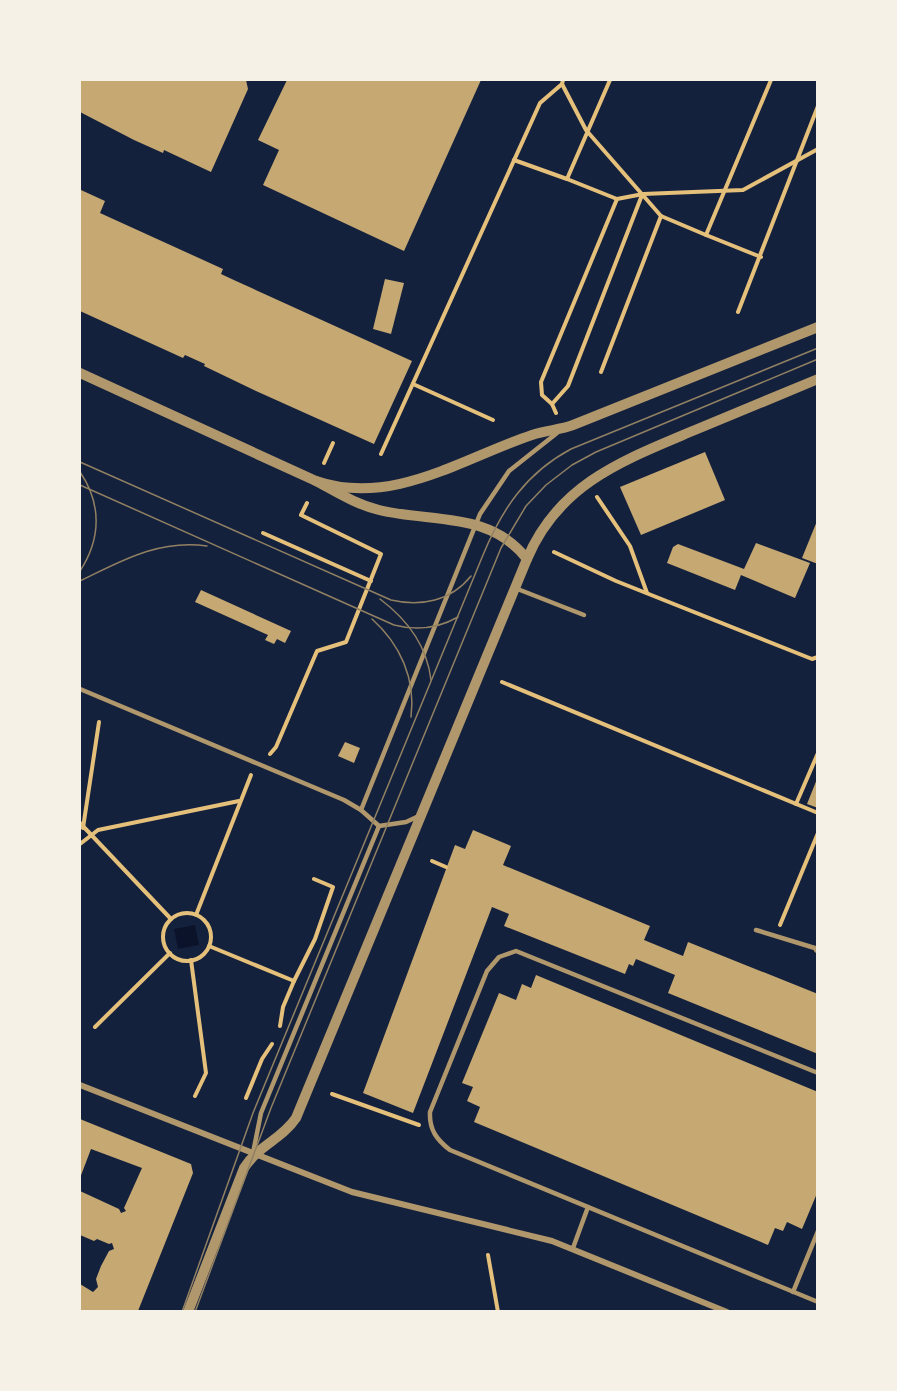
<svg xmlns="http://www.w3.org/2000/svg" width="897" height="1391" font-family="Jost,sans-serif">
<rect width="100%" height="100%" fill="#14213d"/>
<polygon fill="#0b132b" points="195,925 199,945 178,949 174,929"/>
<g fill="#c6a872">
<polygon points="80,80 246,80 248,89 211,172 164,150 163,153 134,140 80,112"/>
<polygon points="287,80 481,80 404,251 263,185 279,150 258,140"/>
<polygon points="81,190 105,201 100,213 223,269 221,274 236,281 412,361 374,444 256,391 204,366 205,364 185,355 183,358 80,311"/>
<polygon points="385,279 404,283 391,334 373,329"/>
<polygon points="705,452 725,500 641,535 620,487"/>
<polygon points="817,521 818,521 818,564 802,558"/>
<polygon points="756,543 810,563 795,598 741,575 735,590 667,563 673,547 678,544 744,569"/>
<polygon points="201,590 291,631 285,643 277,639 274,644 265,640 268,635 195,602"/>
<polygon points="345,742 360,748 354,763 338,756"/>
<polygon points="817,779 818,779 818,808 807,804"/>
<polygon points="473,830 511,846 503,865 650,926 644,940 683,956 688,942 818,994 818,1054 668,993 675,975 636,959 633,966 629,964 625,974 504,926 509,914 492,907 413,1113 363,1093 455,845 465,849"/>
<polygon points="536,975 818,1092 818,1191 802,1229 787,1222 783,1231 775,1228 768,1245 474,1122 480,1107 467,1101 473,1087 462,1083 499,993 516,1000 522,984 531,988"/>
<polygon points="80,1119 191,1164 193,1173 138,1311 80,1311 80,1284 93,1292 98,1287 96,1279 101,1266 109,1251 114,1249 112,1243 109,1244 97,1239 94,1241 80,1235 80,1191 119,1209 121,1213 126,1211 124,1208 142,1168 91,1149 80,1178"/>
</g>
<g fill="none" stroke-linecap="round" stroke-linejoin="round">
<g stroke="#e5c07b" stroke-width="4">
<polyline points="563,80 562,84 586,130 661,216 601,372"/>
<polyline points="610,80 567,179 617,199"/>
<polyline points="514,160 567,179"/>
<polyline points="661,216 706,235 771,80"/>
<polyline points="706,235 761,257"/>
<polyline points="738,312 818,106"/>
<polyline points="413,384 493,420"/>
<polyline points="552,404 568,386 642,195"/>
<polyline points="556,413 552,404 542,395 541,382 617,199 643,194 743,190 818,149"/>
<polyline points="381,454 540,103 562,84"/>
<polyline points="324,463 333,443"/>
<polyline points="597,497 630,546 647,593"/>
<polyline points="263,533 371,581"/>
<polyline points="554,552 616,581 812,659 818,657"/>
<polyline points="502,682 818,813"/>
<polyline points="270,754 276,747 317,651 346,642 381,554 301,515 307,503"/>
<polyline points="796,804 818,753"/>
<polyline points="80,823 171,919"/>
<polyline points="83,828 99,722"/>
<polyline points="80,844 98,830 239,801"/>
<polyline points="432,861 446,867"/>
<circle cx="187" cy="937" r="24"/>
<polyline points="196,915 251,775"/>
<polyline points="780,925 818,833"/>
<polyline points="209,946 294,981 315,939 333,887 314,879"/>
<polyline points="191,960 206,1073 195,1096"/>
<polyline points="280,1026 283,1007 294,981"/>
<polyline points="95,1027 170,953"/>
<polyline points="332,1094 419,1125"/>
<polyline points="246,1098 262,1059 272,1044"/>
<polyline points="488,1255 498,1312"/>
</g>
<g stroke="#b1986c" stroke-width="4.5">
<polyline points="515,588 584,615"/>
<polyline points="80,689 344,800 361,810 379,826 406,822 419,816"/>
<polyline points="361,810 480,514 509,471 557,433"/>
<polyline points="756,930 818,949"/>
<path d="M818 1073 516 951 499 957 487 971 430 1112C429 1130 437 1140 450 1150L818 1302"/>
<polyline points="253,1153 261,1113 379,826"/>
<polyline points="573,1248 588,1207"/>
<polyline points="793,1292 818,1231"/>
</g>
<g stroke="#b1986c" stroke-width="6">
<polyline points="817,950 818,951"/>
<polyline points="80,1085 352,1192 552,1241 727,1312"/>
</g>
<g stroke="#b1986c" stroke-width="10">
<path d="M80 373 316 481C337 492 355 504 379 510 432 523 490 511 527 559"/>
<path d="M316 481C392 507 463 458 532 435 546 430 560 430 573 425L818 327"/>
<path d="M188 1312 244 1168C260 1144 281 1140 296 1118L527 559C559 483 624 460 695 430 736 413 777 396 818 379"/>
</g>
<g stroke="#918062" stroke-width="1.5">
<path d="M80 462 391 600C421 607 451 601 471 576"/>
<path d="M80 472C102 504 101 539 80 571"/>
<path d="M80 485 394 625C417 631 437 629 458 617"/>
<path d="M80 581C121 561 159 539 207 546"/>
<path d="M380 599C408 620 427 646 431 680"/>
<path d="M372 619C400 644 416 679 411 717"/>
<path d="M182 1312 253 1113 483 555C502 509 526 473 571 449L818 348"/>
<polyline points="195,1312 271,1108 501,548 526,506 546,485 572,465 596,452 818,359"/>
</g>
</g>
<rect width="897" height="1391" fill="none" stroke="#f6f1e7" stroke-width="162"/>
</svg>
